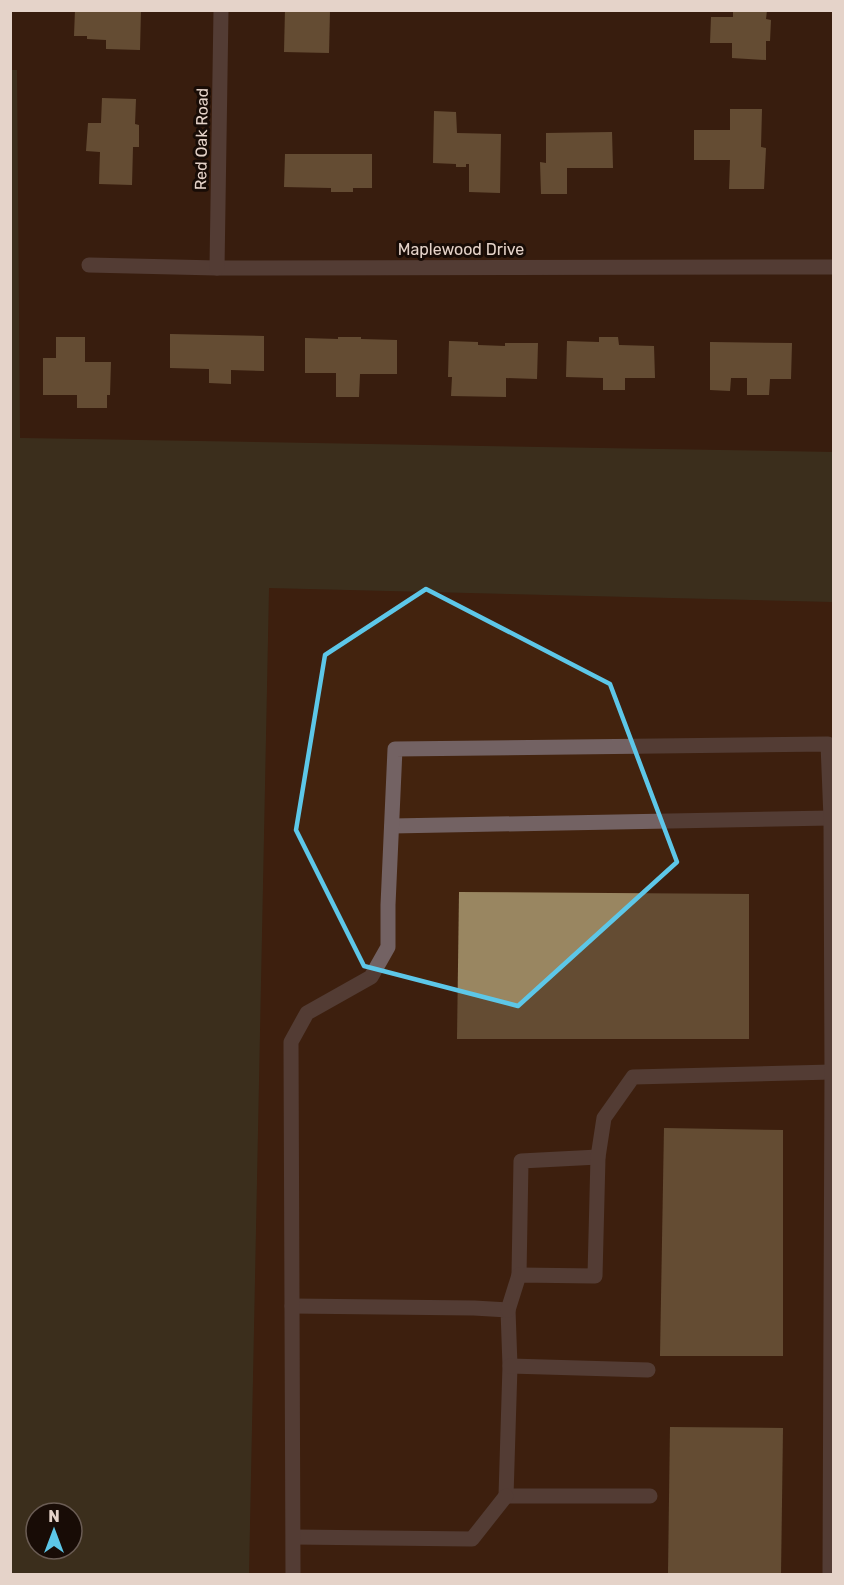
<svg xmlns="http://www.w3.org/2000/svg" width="844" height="1585" font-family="Rubik,sans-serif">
<rect width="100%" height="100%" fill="#391e0e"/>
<polygon fill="#43230e" points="269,588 833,602 833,1574 249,1574"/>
<path fill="#3f442e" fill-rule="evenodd" d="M11 70H17L20 438 833 452V602L269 588 249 1574H11ZM36 1513H72V1549H36Z"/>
<g fill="#998661">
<polygon points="75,10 141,10 140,50 106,49 106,40 87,39 87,36 74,36"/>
<polygon points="285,10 330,10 329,53 284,52"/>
<polygon points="733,10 767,10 766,19 771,20 770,41 766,41 766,60 732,58 732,43 710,43 711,17 733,17"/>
<polygon points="102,98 136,99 135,124 139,125 139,147 133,147 132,185 99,184 100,152 86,151 88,123 101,123"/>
<polygon points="730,109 762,109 761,147 766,148 764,189 729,189 730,160 694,160 694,130 730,130"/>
<polygon points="434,111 456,112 457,133 501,134 500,193 469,192 469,164 466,164 466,167 456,167 456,164 433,163"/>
<polygon points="612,132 613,168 567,168 567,194 541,194 540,162 546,163 546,133"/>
<polygon points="285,154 372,154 372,188 353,188 353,192 331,192 331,188 284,187"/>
<polygon points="170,334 264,336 264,371 231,370 231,384 209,383 209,369 170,368"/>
<polygon points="56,337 85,337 85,362 111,362 110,395 107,395 107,408 77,408 77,395 43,395 43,358 56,358"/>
<polygon points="338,337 361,337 361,339 397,340 397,374 360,374 359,397 336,397 336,373 305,373 305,338 338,339"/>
<polygon points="599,337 618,337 619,345 654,346 655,378 625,378 625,390 603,390 603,378 566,377 567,341 599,342"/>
<polygon points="449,341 478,342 478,345 505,346 505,343 538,343 537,379 506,378 506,397 451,396 452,377 448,377"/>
<polygon points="710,342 792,343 791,379 770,379 769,395 747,395 747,378 731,378 730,391 710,390"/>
<polygon points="459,892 749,894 749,1039 457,1039"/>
<polygon points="664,1128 783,1130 783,1356 660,1356"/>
<polygon points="670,1427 783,1428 781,1574 668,1574"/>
</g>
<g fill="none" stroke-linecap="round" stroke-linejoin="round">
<g stroke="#736263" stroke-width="15">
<polyline points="89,265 217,268 834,267"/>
<polyline points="217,268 221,10"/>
<polyline points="392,826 831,818"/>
<polyline points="519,1275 521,1161 598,1157"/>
<polyline points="292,1306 474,1308 508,1310 510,1366 506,1496 650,1496"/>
<polyline points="508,1310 519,1275 595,1276 598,1157 604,1118 633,1077 832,1072"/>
<polyline points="510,1366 648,1370"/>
<polyline points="294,1537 472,1539 506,1496"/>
<polyline points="293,1574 291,1042 307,1013 371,977 388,947 388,905 395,749 828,744 831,818 832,1072 830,1574"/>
</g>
</g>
<path d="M0 0H844V1585H0ZM426 589 610 684 677 862 518 1006 364 966 296 830 325 655Z" fill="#391e0e" fill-opacity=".55" fill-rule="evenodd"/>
<path fill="none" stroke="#5dc7e8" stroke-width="4.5" stroke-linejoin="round" d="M426 589 610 684 677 862 518 1006 364 966 296 830 325 655Z"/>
<g text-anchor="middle" stroke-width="6" stroke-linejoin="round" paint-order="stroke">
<g font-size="16" fill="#e5d3c9" stroke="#180c06">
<text transform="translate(201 139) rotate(-89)" y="6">Red Oak Road</text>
<text x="461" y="255">Maplewood Drive</text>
</g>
</g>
<rect width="844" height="1585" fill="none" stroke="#e5d3c9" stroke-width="24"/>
<g transform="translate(54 1531)"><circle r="28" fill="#180c06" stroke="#6a5c54" stroke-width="1.5"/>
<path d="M0-4.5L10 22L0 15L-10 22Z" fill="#5dc7e8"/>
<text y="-9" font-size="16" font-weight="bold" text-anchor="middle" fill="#e5d3c9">N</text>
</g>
</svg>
